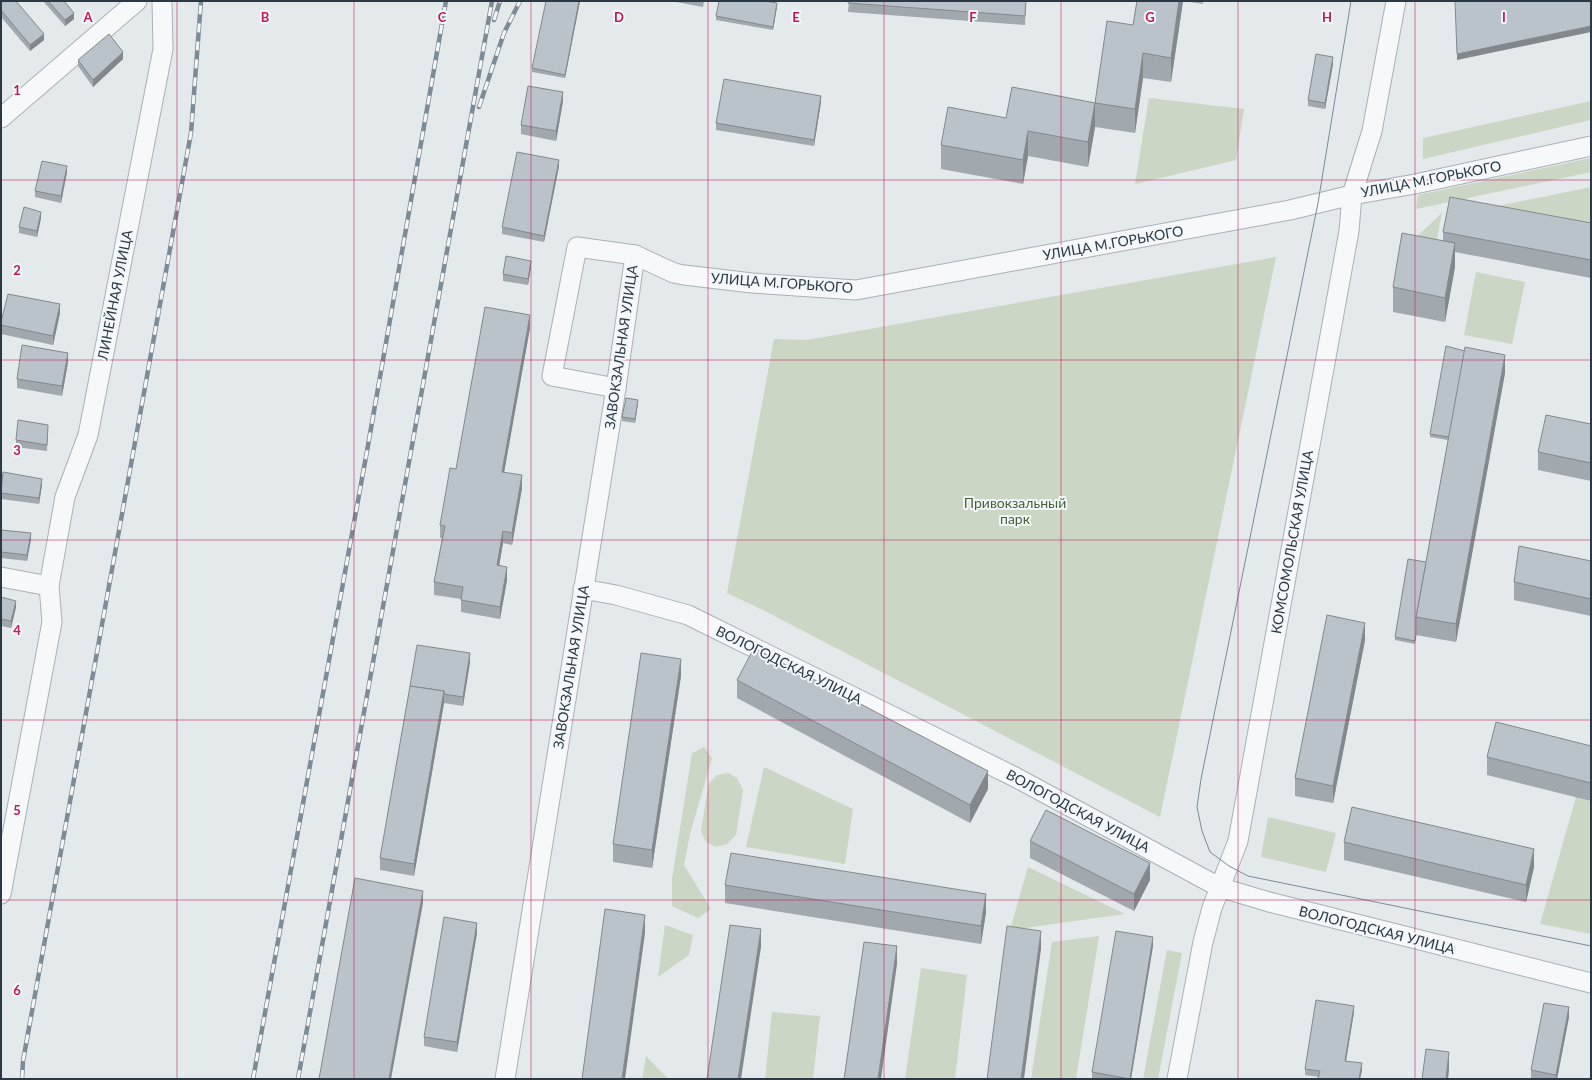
<svg xmlns="http://www.w3.org/2000/svg" width="1592" height="1080" font-family="Lato,sans-serif">
<rect width="100%" height="100%" fill="#e4e9ec"/>
<g fill="#ccd6c4">
<polygon points="1149,98 1244,109 1236,160 1135,184"/>
<polygon points="1591,101 1591,120 1423,159 1423,138"/>
<polygon points="1591,158 1591,172 1416,209 1418,195"/>
<polygon points="1591,187 1591,233 1469,212"/>
<polygon points="1442,213 1433,260 1397,255"/>
<polygon points="1276,257 1160,817 763,610 727,593 774,339 807,340"/>
<polygon points="1476,272 1525,282 1512,344 1464,335"/>
<polygon points="704,747 712,758 690,834 684,865 711,909 698,918 672,906 672,879 692,753"/>
<polygon points="764,767 853,809 845,864 746,847"/>
<polygon points="728,773 737,778 743,790 736,835 727,844 716,847 706,842 701,831 709,783 717,775"/>
<polygon points="1576,797 1591,801 1591,934 1540,924"/>
<polygon points="1268,817 1336,833 1326,872 1261,857"/>
<polygon points="1028,867 1125,914 1010,930"/>
<polygon points="665,925 693,935 689,955 658,977"/>
<polygon points="1099,936 1076,1079 1031,1079 1052,942"/>
<polygon points="1167,950 1182,953 1158,1079 1143,1079"/>
<polygon points="921,968 967,975 955,1079 905,1079"/>
<polygon points="772,1012 820,1016 813,1079 765,1079"/>
<polygon points="646,1056 668,1079 642,1079"/>
</g>
<g fill="none" stroke-linecap="round" stroke-linejoin="round">
<defs>
<g id="minor">
<polyline points="1,118 137,1"/>
<polyline points="616,388 552,376 577,247 635,255 674,273 684,275 752,283 856,290 1290,210 1352,195 1415,184 1591,146"/>
<polyline points="1,577 49,586"/>
<polyline points="583,589 616,595 688,615 1015,777 1219,887 1269,902 1591,983"/>
<polyline points="1,894 52,622 49,586 65,497 88,435 163,49 162,1"/>
<polyline points="505,1079 616,388 635,255"/>
<polyline points="1177,1079 1203,942 1212,908 1238,841 1349,231 1352,195 1372,131 1396,1"/>
</g>
</defs>
<use href="#minor" stroke="#a8b1b7" stroke-width="21"/>
<use href="#minor" stroke="#f7f8fa" stroke-width="19"/>
<polyline stroke="#7c8b96" stroke-width="1" points="1351,1 1318,203 1201,779 1197,807 1202,831 1210,852 1229,866 1248,876 1591,946"/>
<defs>
<g id="rail">
<polyline points="494,20 500,1"/>
<polyline points="479,107 504,33 520,1"/>
<polyline points="22,1079 23,1061 191,133 201,1"/>
<polyline points="253,1079 367,451 446,1"/>
<polyline points="298,1079 492,1"/>
</g>
</defs>
<use href="#rail" stroke="#7c8b96" stroke-width="4.5"/>
<use href="#rail" stroke="#f4f7f9" stroke-width="3" stroke-dasharray="9" stroke-linecap="butt"/>
</g>
<g fill="#a1a8ae">
<polygon points="43,1 64,1 74,19 65,26"/>
<polygon points="580,1 565,78 532,72 532,68"/>
<polygon points="670,1 704,1 703,7"/>
<polygon points="849,1 1026,1 1025,25 848,12"/>
<polygon points="1137,1 1203,1 1203,4 1183,1 1171,82 1143,78 1135,133 1095,127 1088,167 1028,156 1023,184 941,169 941,145 1006,118 1095,103 1133,25"/>
<polygon points="1,2 44,40 30,51 1,17"/>
<polygon points="777,6 773,30 716,20 716,16"/>
<polygon points="123,59 93,87 78,66 78,60"/>
<polygon points="1333,64 1325,109 1308,106 1308,100"/>
<polygon points="563,101 556,141 521,134 521,125"/>
<polygon points="821,102 814,146 716,130 716,123"/>
<polygon points="559,166 544,242 502,234 502,227"/>
<polygon points="67,172 61,203 35,197 35,191"/>
<polygon points="41,218 37,237 19,233 19,227"/>
<polygon points="1591,223 1591,278 1455,252 1455,267 1445,322 1393,312 1393,287 1443,240 1443,232"/>
<polygon points="531,267 528,285 503,281 503,274"/>
<polygon points="60,313 53,345 1,334 1,322"/>
<polygon points="530,328 504,472 522,488 512,545 503,543 499,566 507,580 500,619 461,612 461,599 434,595 434,582 442,538 440,538 440,525 456,469"/>
<polygon points="68,362 62,396 17,388 17,379"/>
<polygon points="1505,373 1456,642 1416,635 1415,644 1395,640 1395,637 1426,562 1448,440 1430,437 1430,434"/>
<polygon points="638,403 635,423 622,421 622,417"/>
<polygon points="1591,424 1591,481 1538,470 1538,452"/>
<polygon points="48,431 47,451 16,447 16,440"/>
<polygon points="42,485 39,504 1,499 1,490"/>
<polygon points="1,530 31,539 27,561 1,558"/>
<polygon points="1591,561 1591,616 1514,600 1514,582"/>
<polygon points="1,597 16,607 11,628 1,626"/>
<polygon points="1365,640 1333,803 1295,796 1295,778"/>
<polygon points="470,662 463,706 444,703 414,876 380,870 380,858 410,686"/>
<polygon points="681,676 652,868 613,862 613,844"/>
<polygon points="737,680 988,789 970,823 737,698"/>
<polygon points="1591,746 1591,801 1487,775 1487,757"/>
<polygon points="1030,841 1150,880 1134,911 1030,858"/>
<polygon points="1344,842 1534,867 1526,902 1344,860"/>
<polygon points="725,885 986,912 981,944 725,903"/>
<polygon points="477,933 457,1052 424,1046 424,1037"/>
<polygon points="1153,946 1131,1079 1092,1079 1092,1072"/>
<polygon points="1354,1012 1346,1061 1362,1070 1360,1079 1318,1079 1319,1077 1305,1075 1305,1069"/>
<polygon points="1569,1017 1557,1079 1531,1079 1531,1070"/>
</g>
<g fill="#83888d">
<polygon points="579,1 580,1 565,78 565,75"/>
<polygon points="1179,1 1183,1 1171,82 1171,58"/>
<polygon points="777,3 777,6 773,30 773,27"/>
<polygon points="74,13 74,19 65,26 65,20"/>
<polygon points="1591,26 1591,32 1457,60 1457,54"/>
<polygon points="44,34 44,40 30,51 30,45"/>
<polygon points="123,52 123,59 93,87 93,80"/>
<polygon points="1143,53 1143,78 1135,133 1135,109"/>
<polygon points="1333,57 1333,64 1325,109 1325,103"/>
<polygon points="563,92 563,101 556,141 556,131"/>
<polygon points="821,96 821,102 814,146 814,140"/>
<polygon points="1095,103 1095,127 1088,167 1088,142"/>
<polygon points="1028,131 1028,156 1023,184 1023,160"/>
<polygon points="559,160 559,166 544,242 544,236"/>
<polygon points="67,166 67,172 61,203 61,196"/>
<polygon points="41,212 41,218 37,237 37,231"/>
<polygon points="1455,243 1455,267 1445,322 1445,298"/>
<polygon points="531,261 531,267 528,285 528,279"/>
<polygon points="60,304 60,313 53,345 53,336"/>
<polygon points="530,315 530,328 502,484 502,472"/>
<polygon points="68,353 68,362 62,396 62,386"/>
<polygon points="1505,355 1505,373 1456,642 1456,624"/>
<polygon points="638,400 638,403 635,423 635,419"/>
<polygon points="522,475 522,488 512,545 512,533"/>
<polygon points="42,479 42,485 39,504 39,498"/>
<polygon points="503,531 503,543 497,578 497,565"/>
<polygon points="31,533 31,539 27,561 27,555"/>
<polygon points="507,567 507,580 500,619 500,607"/>
<polygon points="16,601 16,607 11,628 11,621"/>
<polygon points="1365,623 1365,640 1333,803 1333,786"/>
<polygon points="470,653 470,662 463,706 463,697"/>
<polygon points="681,659 681,676 652,868 652,850"/>
<polygon points="444,691 444,703 414,876 414,864"/>
<polygon points="988,771 988,789 970,823 970,805"/>
<polygon points="1534,849 1534,867 1526,902 1526,885"/>
<polygon points="1150,863 1150,880 1134,911 1134,894"/>
<polygon points="423,891 423,903 391,1079 389,1079"/>
<polygon points="986,894 986,912 981,944 981,926"/>
<polygon points="645,915 645,933 625,1079 622,1079"/>
<polygon points="477,923 477,933 457,1052 457,1042"/>
<polygon points="761,929 761,947 741,1079 738,1079"/>
<polygon points="1041,931 1041,949 1024,1079 1021,1079"/>
<polygon points="1153,937 1153,946 1131,1079 1130,1079"/>
<polygon points="897,946 897,964 881,1079 878,1079"/>
<polygon points="1354,1006 1354,1012 1345,1067 1345,1061"/>
<polygon points="1569,1007 1569,1017 1557,1079 1556,1079 1556,1075"/>
<polygon points="1449,1052 1449,1070 1448,1079 1446,1079"/>
<polygon points="1362,1063 1362,1070 1360,1079 1359,1079"/>
</g>
<g fill="#bbc3ca" stroke="#83888d">
<polygon points="2,1 16,1 44,34 30,45 1,10 1,2"/>
<polygon points="48,1 64,1 74,13 65,20"/>
<polygon points="546,1 579,1 565,75 532,68"/>
<polygon points="719,1 765,1 777,3 773,27 716,16"/>
<polygon points="849,1 1026,1 1025,16 848,3"/>
<polygon points="1137,1 1179,1 1171,58 1143,53 1135,109 1095,103 1107,21 1133,25"/>
<polygon points="1455,1 1591,1 1591,26 1457,54"/>
<polygon points="109,34 123,52 93,80 78,60"/>
<polygon points="1316,54 1333,57 1325,103 1308,100"/>
<polygon points="724,79 821,96 814,140 716,123"/>
<polygon points="528,86 563,92 556,131 521,125"/>
<polygon points="1012,87 1095,103 1088,142 1028,131 1023,160 941,145 948,107 1006,118"/>
<polygon points="517,152 559,160 544,236 502,227"/>
<polygon points="42,161 67,166 61,196 35,191"/>
<polygon points="1450,197 1591,223 1591,260 1443,232"/>
<polygon points="24,207 41,212 37,231 19,227"/>
<polygon points="1402,233 1455,243 1445,298 1393,287"/>
<polygon points="506,256 531,261 528,279 503,274"/>
<polygon points="8,294 60,304 53,336 1,325 1,322"/>
<polygon points="485,307 530,315 502,472 522,475 512,533 503,531 497,565 507,567 500,607 461,600 463,587 434,582 445,526 440,525 450,468 456,469"/>
<polygon points="22,345 68,353 62,386 17,379"/>
<polygon points="1446,346 1465,351 1449,437 1430,434"/>
<polygon points="1465,347 1505,355 1456,624 1416,617"/>
<polygon points="626,398 638,400 635,419 622,417"/>
<polygon points="1546,415 1591,424 1591,463 1538,452"/>
<polygon points="18,420 48,425 47,445 16,440"/>
<polygon points="3,472 42,479 39,498 1,493"/>
<polygon points="1,530 31,533 27,555 1,552"/>
<polygon points="1519,546 1591,561 1591,599 1514,582"/>
<polygon points="1408,559 1426,562 1416,617 1416,635 1415,641 1395,637"/>
<polygon points="1,597 16,601 11,621 1,619"/>
<polygon points="1327,615 1365,623 1333,786 1295,778"/>
<polygon points="417,645 470,653 463,697 444,694 444,691 410,686"/>
<polygon points="754,648 988,771 970,805 737,680"/>
<polygon points="641,653 681,659 652,850 613,844"/>
<polygon points="410,686 444,691 414,864 380,858"/>
<polygon points="1496,722 1591,746 1591,783 1487,757"/>
<polygon points="1352,807 1534,849 1526,885 1344,842"/>
<polygon points="1046,810 1150,863 1134,894 1030,841"/>
<polygon points="731,853 986,894 981,926 725,885"/>
<polygon points="355,878 423,891 389,1079 319,1079"/>
<polygon points="605,909 645,915 622,1079 582,1079"/>
<polygon points="444,917 477,923 457,1042 424,1037"/>
<polygon points="730,925 761,929 738,1079 707,1079"/>
<polygon points="1007,926 1041,931 1021,1079 987,1079"/>
<polygon points="1116,931 1153,937 1130,1079 1092,1072"/>
<polygon points="864,942 897,946 878,1079 844,1079"/>
<polygon points="1316,1000 1354,1006 1345,1061 1362,1063 1359,1079 1318,1079 1320,1071 1305,1069"/>
<polygon points="1544,1003 1569,1007 1556,1075 1531,1070"/>
<polygon points="1426,1049 1449,1052 1446,1079 1422,1079"/>
</g>
<path fill="none" stroke="#c2185b" stroke-width="1" stroke-opacity="0.55" d="M177 1V1079M354 1V1079M531 1V1079M708 1V1079M884 1V1079M1061 1V1079M1238 1V1079M1415 1V1079M1 180H1591M1 360H1591M1 540H1591M1 720H1591M1 900H1591"/>
<g text-anchor="middle" stroke-width="4" stroke-linejoin="round" paint-order="stroke">
<g font-size="14" fill="#2a3945" stroke="#f4f7f9">
<text transform="translate(1431 179) rotate(-11)" y="5">УЛИЦА М.ГОРЬКОГО</text>
<text transform="translate(1113 243) rotate(-10)" y="5">УЛИЦА М.ГОРЬКОГО</text>
<text transform="translate(782 283) rotate(4)" y="5">УЛИЦА М.ГОРЬКОГО</text>
<text transform="translate(115 295) rotate(-79)" y="5">ЛИНЕЙНАЯ УЛИЦА</text>
<text transform="translate(621 347) rotate(-82)" y="5">ЗАВОКЗАЛЬНАЯ УЛИЦА</text>
<text transform="translate(1292 542) rotate(-80)" y="5">КОМСОМОЛЬСКАЯ УЛИЦА</text>
<text transform="translate(789 665) rotate(26)" y="5">ВОЛОГОДСКАЯ УЛИЦА</text>
<text transform="translate(571 667) rotate(-81)" y="5">ЗАВОКЗАЛЬНАЯ УЛИЦА</text>
<text transform="translate(1078 811) rotate(28)" y="5">ВОЛОГОДСКАЯ УЛИЦА</text>
<text transform="translate(1377 930) rotate(14)" y="5">ВОЛОГОДСКАЯ УЛИЦА</text>
</g>
<g font-size="14" fill="#476137" stroke="#f4f7f9">
<text x="1015" y="508">Привокзальный<tspan x="1015" dy="16">парк</tspan></text>
</g>
</g>
<g font-size="13" text-anchor="middle" font-weight="bold" fill="#c2185b" stroke="#f4f7f9" stroke-width="4" stroke-linejoin="round" paint-order="stroke">
<text x="88" y="22">A</text>
<text x="265" y="22">B</text>
<text x="442" y="22">C</text>
<text x="619" y="22">D</text>
<text x="796" y="22">E</text>
<text x="973" y="22">F</text>
<text x="1150" y="22">G</text>
<text x="1327" y="22">H</text>
<text x="1504" y="22">I</text>
<text x="17" y="95">1</text>
<text x="17" y="275">2</text>
<text x="17" y="455">3</text>
<text x="17" y="635">4</text>
<text x="17" y="815">5</text>
<text x="17" y="995">6</text>
</g>
<rect width="1592" height="1080" fill="none" stroke="#2a3945" stroke-width="4"/>
</svg>
